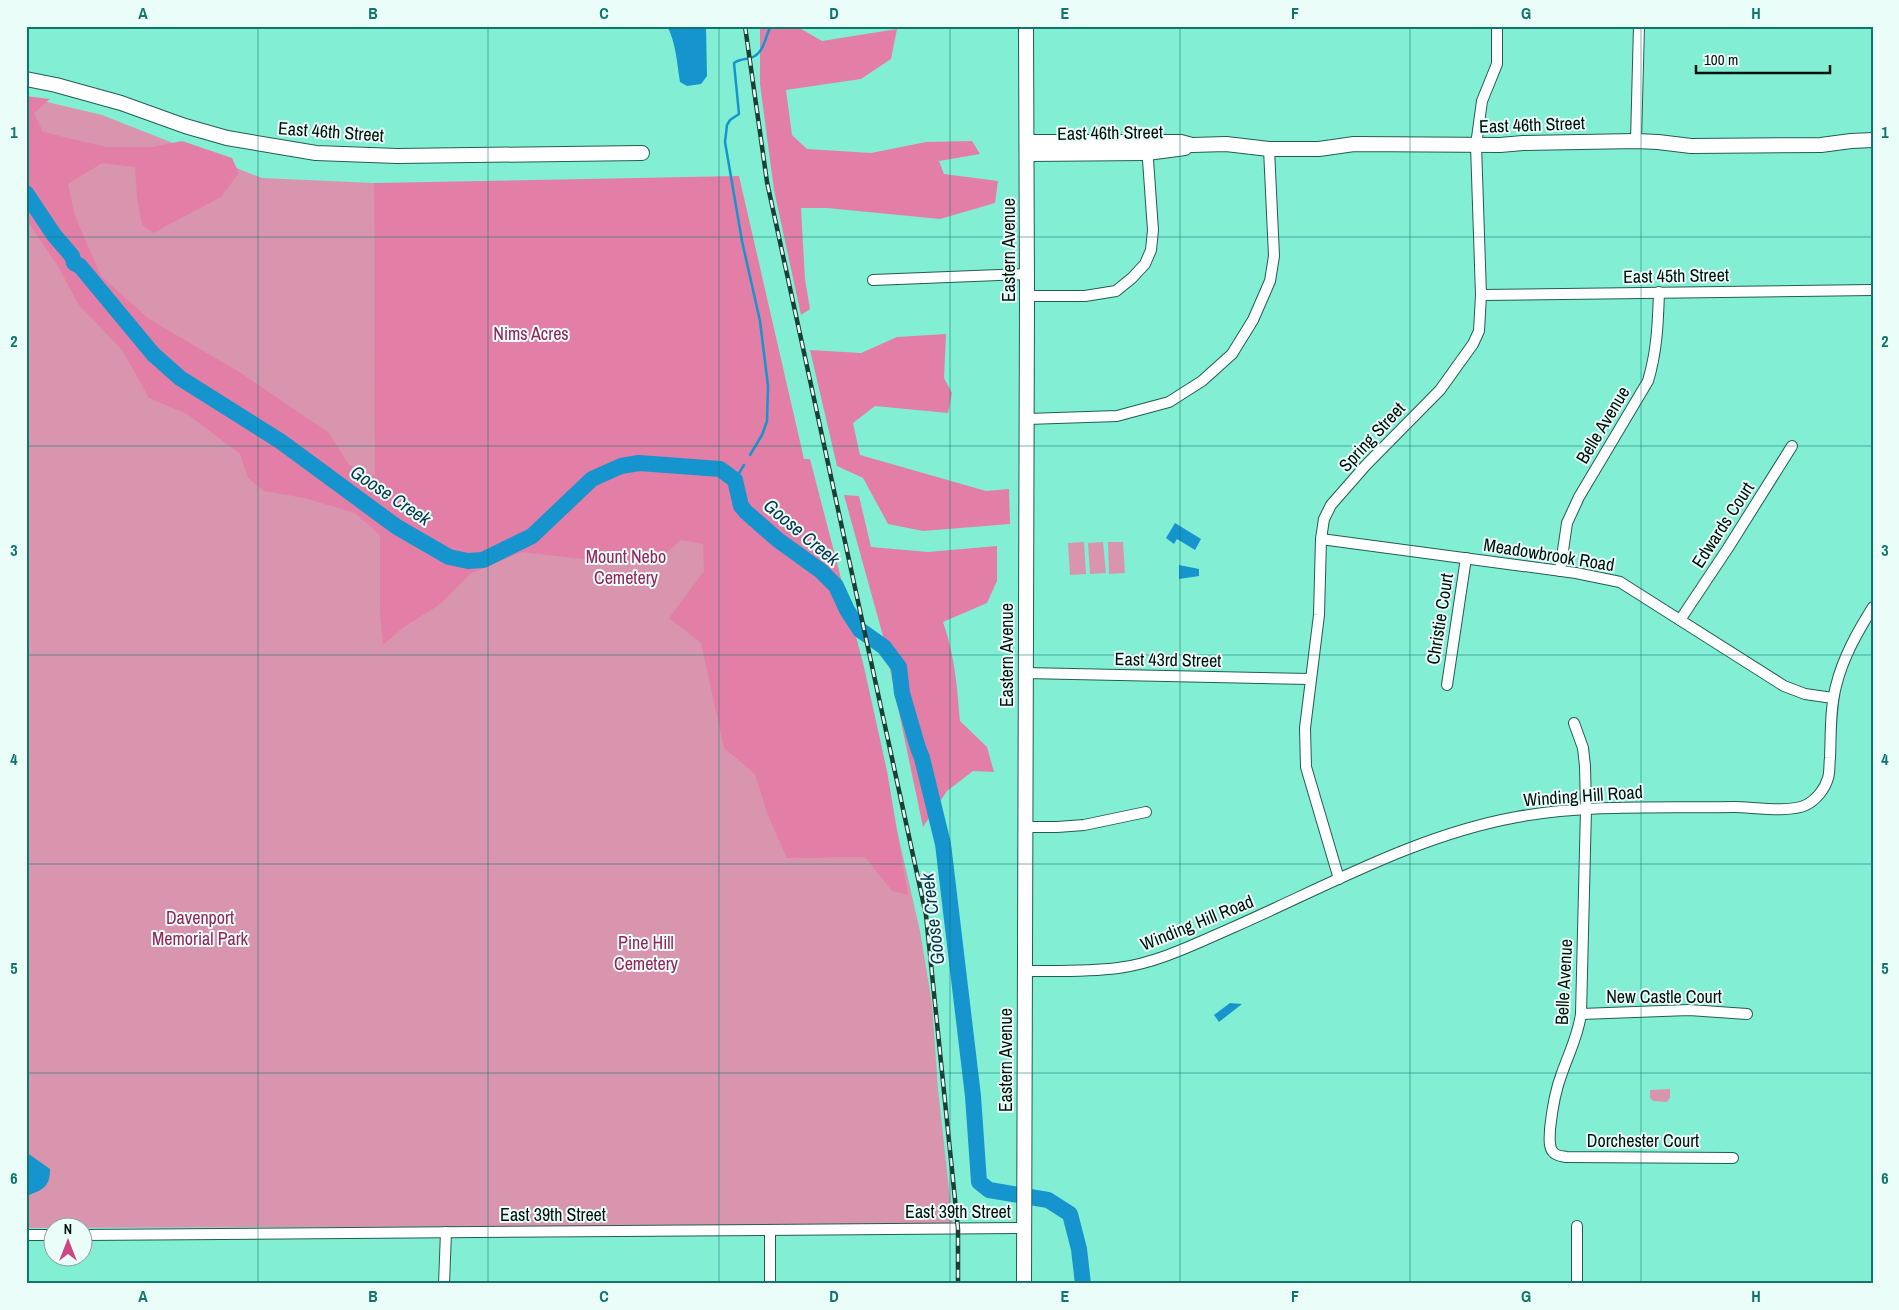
<svg xmlns="http://www.w3.org/2000/svg" width="1899" height="1310" font-family="'Archivo Narrow',sans-serif">
<rect width="100%" height="100%" fill="#82efd5"/>
<g fill="#d995ae">
<polygon points="26,97 102,115 262,178 374,183 376,502 616,462 857,656 920,931 932,1004 938,1089 953,1225 26,1228"/>
<polygon points="1084,542 1086,574 1070,575 1068,543"/>
<polygon points="1103,542 1106,573 1090,574 1088,543"/>
<polygon points="1108,542 1123,542 1125,573 1109,574"/>
<polygon points="1670,1089 1670,1098 1667,1102 1653,1101 1650,1098 1650,1090"/>
</g>
<g fill="#e37fa6">
<polygon points="760,26 796,26 822,41 897,29 891,59 861,79 786,90 792,135 807,149 871,153 926,142 972,141 980,154 939,161 944,174 998,181 995,203 940,219 827,208 801,208 805,279 810,309 801,315 774,190 760,84"/>
<polygon points="26,96 50,99 34,113 43,132 107,147 153,147 182,141 232,158 239,173 221,197 153,233 142,225 137,198 135,167 102,163 68,184 75,216 101,276 149,319 241,373 329,433 349,465 375,476 374,183 739,176 804,459 810,459 864,667 887,771 908,895 892,891 865,857 787,858 767,813 755,774 724,748 701,643 669,618 704,571 703,544 681,540 656,562 582,559 522,552 470,574 439,605 404,627 383,645 380,613 380,535 355,513 304,498 264,491 248,478 240,454 187,414 149,398 122,350 79,305 57,265 26,219"/>
<polygon points="946,334 944,378 952,393 948,413 875,406 853,423 860,455 986,491 1009,489 1010,524 923,531 888,524 863,478 837,466 810,350 861,353 897,337"/>
<path d="M844 495 859 496 871 547 928 552 997 546V581L987 603 943 622C955 657 957 685 960 721L987 747 994 772 973 771 947 791 923 827 883 636Z"/>
</g>
<g fill="#1694cd">
<path d="M667 26H706L707 76 701 84 687 86 680 82C677 64 676 42 667 26Z"/>
<polygon points="1175,523 1201,539 1195,550 1177,539 1174,544 1166,538"/>
<polygon points="1179,565 1199,569 1199,576 1179,579"/>
<polygon points="1230,1003 1242,1004 1219,1022 1214,1015"/>
<path d="M26 1152 50 1169C50 1187 43 1190 26 1196Z"/>
</g>
<g fill="none" stroke-linecap="round" stroke-linejoin="round">
<g stroke="#1694cd" stroke-width="2.5">
<path d="M750 455 762 435 767 421 768 386 760 321 742 241 725 142 727 125 730 120 739 114 734 63C741 58 747 60 753 57 765 51 765 36 771 26"/>
<polyline points="735,480 744,465"/>
</g>
<polyline stroke="#1694cd" stroke-width="16" points="26,193 54,235 72,256 74,263 80,266 153,354 180,378 280,441 397,527 449,557 468,561 483,560 532,536 592,479 621,466 639,463 720,469 735,480 741,506 746,512 778,540 821,571 836,586 847,610 860,630 884,647 899,667 902,693 918,748 922,758 943,844 973,1096 979,1182 989,1190 1048,1200 1070,1214 1079,1249 1083,1284"/>
<defs>
<g id="street">
<polyline points="1636,141 1639,26"/>
<polyline points="873,280 1027,274"/>
<polyline points="1481,295 1873,290"/>
<polyline points="1027,296 1085,296 1116,291 1132,278 1145,264 1151,250 1153,230 1147,146"/>
<polyline points="1027,419 1117,416 1169,402 1202,381 1232,354 1253,320 1270,281 1274,256 1269,149"/>
<polyline points="1321,539 1576,573 1620,582 1784,686 1805,694 1833,698"/>
<path d="M1560 571 1567 523 1579 497 1648 381C1657 351 1658 323 1659 292"/>
<polyline points="1680,620 1728,548 1792,446"/>
<polyline points="1025,673 1311,679"/>
<polyline points="1447,685 1466,558"/>
<path d="M1574 723 1583 748 1585 766 1586 809 1581 1014C1578 1036 1569 1053 1562 1073 1555 1091 1552 1110 1550 1129 1550 1136 1548 1146 1553 1152 1556 1156 1561 1156 1566 1157L1733 1158"/>
<polyline points="1025,827 1057,827 1084,825 1146,812"/>
<polyline points="1339,879 1306,767 1305,728 1319,615 1321,539 1324,519 1331,505 1366,465 1440,390 1473,344 1479,331 1481,295 1476,145 1482,101 1497,64 1497,26"/>
<path d="M1025 971C1055 971 1087 972 1118 968 1158 963 1197 943 1234 927 1327 886 1417 835 1517 817 1588 804 1662 808 1734 807 1752 807 1790 813 1806 805 1816 800 1825 789 1828 778 1830 772 1829 764 1830 758 1831 734 1830 709 1836 686 1843 657 1858 631 1873 607"/>
<polyline points="1581,1014 1689,1010 1747,1014"/>
<polyline points="26,1235 52,1235"/>
<polyline points="82,1235 1025,1228"/>
<polyline points="444,1284 446,1232"/>
<polyline points="770,1284 770,1230"/>
<polyline points="1577,1284 1577,1226"/>
</g>
<g id="secondary">
<polyline points="26,79 56,85 121,103 185,126 227,138 316,153 397,156 642,153"/>
<polyline points="1027,142 1181,142 1192,145 1226,144 1269,149 1319,149 1354,144 1500,145 1523,143 1636,141 1658,142 1691,146 1821,145 1851,141 1873,140"/>
<polyline points="1027,154 1147,153 1185,148"/>
<polyline points="1024,1284 1027,296 1026,26"/>
</g>
</defs>
<use href="#street" stroke="#235d50" stroke-width="12"/>
<use href="#secondary" stroke="#235d50" stroke-width="16"/>
<use href="#street" stroke="#fff" stroke-width="10"/>
<use href="#secondary" stroke="#fff" stroke-width="14"/>
<defs>
<polyline id="rail" points="745,26 767,182 926,915 958,1229 958,1284"/>
</defs>
<use href="#rail" stroke="#1b3f35" stroke-width="4.5"/>
<use href="#rail" stroke="#eafdf8" stroke-width="2.5" stroke-dasharray="8" stroke-linecap="butt"/>
</g>
<path fill="none" stroke="#0f766e" stroke-width="1" stroke-opacity="0.55" d="M258 26V1284M488 26V1284M719 26V1284M950 26V1284M1180 26V1284M1410 26V1284M1641 26V1284M26 237H1873M26 446H1873M26 655H1873M26 864H1873M26 1073H1873"/>
<g text-anchor="middle" stroke-width="4" stroke-linejoin="round" paint-order="stroke">
<g font-size="18" fill="#00100b" stroke="#eafdf8">
<text transform="translate(1532 125) rotate(-2)" y="6">East 46th Street</text>
<text transform="translate(331 132) rotate(4)" y="6">East 46th Street</text>
<text transform="translate(1110 133) rotate(-1)" y="6">East 46th Street</text>
<text transform="translate(1009 250) rotate(-90)" y="6">Eastern Avenue</text>
<text transform="translate(1676 276) rotate(-1)" y="6">East 45th Street</text>
<text transform="translate(1603 425) rotate(-59)" y="6">Belle Avenue</text>
<text transform="translate(1372 437) rotate(-47)" y="6">Spring Street</text>
<text transform="translate(1723 525) rotate(-57)" y="6">Edwards Court</text>
<text transform="translate(1549 555) rotate(9)" y="6">Meadowbrook Road</text>
<text transform="translate(1440 619) rotate(-81)" y="6">Christie Court</text>
<text transform="translate(1007 655) rotate(-90)" y="6">Eastern Avenue</text>
<text transform="translate(1168 660) rotate(1)" y="6">East 43rd Street</text>
<text transform="translate(1583 796) rotate(-4)" y="6">Winding Hill Road</text>
<text transform="translate(1197 923) rotate(-22)" y="6">Winding Hill Road</text>
<text transform="translate(1564 982) rotate(-87)" y="6">Belle Avenue</text>
<text x="1664" y="1003">New Castle Court</text>
<text transform="translate(1006 1060) rotate(-90)" y="6">Eastern Avenue</text>
<text x="1643" y="1147">Dorchester Court</text>
<text x="958" y="1218">East 39th Street</text>
<text x="553" y="1221">East 39th Street</text>
</g>
<g font-size="18" fill="#97215b" stroke="#eafdf8">
<text x="531" y="340">Nims Acres</text>
<text x="626" y="563">Mount Nebo<tspan x="626" dy="21">Cemetery</tspan></text>
<text x="200" y="924">Davenport<tspan x="200" dy="21">Memorial Park</tspan></text>
<text x="646" y="949">Pine Hill<tspan x="646" dy="21">Cemetery</tspan></text>
</g>
<g font-size="19" font-style="italic" fill="#05364e" stroke="#eafdf8">
<text transform="translate(391 495) rotate(34)" y="7">Goose Creek</text>
<text transform="translate(802 532) rotate(40)" y="7">Goose Creek</text>
<text transform="translate(932 919) rotate(-97)" y="7">Goose Creek</text>
</g>
</g>
<rect width="1899" height="1310" fill="none" stroke="#eafdf8" stroke-width="55"/>
<g transform="translate(68 1242)"><circle r="24" fill="#eafdf8" stroke="#8c9e99"/>
<path d="M0-4L9 19L0 12L-9 19Z" fill="#ce4683"/>
<text y="-8" font-size="14" font-weight="bold" text-anchor="middle" fill="#00100b">N</text>
</g>
<path d="M1696 65v8h134v-8" fill="none" stroke="#00100b" stroke-width="2.5"/>
<text x="1704" y="65" font-size="15" fill="#00100b" stroke="#eafdf8" stroke-width="4" paint-order="stroke">100 m</text>
<rect x="28" y="28" width="1844" height="1254" fill="none" stroke="#0f766e" stroke-width="2"/>
<g font-size="16" text-anchor="middle" font-weight="bold" fill="#0f766e">
<text x="143" y="19">A</text>
<text x="373" y="19">B</text>
<text x="604" y="19">C</text>
<text x="834" y="19">D</text>
<text x="1065" y="19">E</text>
<text x="1295" y="19">F</text>
<text x="1526" y="19">G</text>
<text x="1756" y="19">H</text>
<text x="14" y="138">1</text>
<text x="1885" y="138">1</text>
<text x="14" y="347">2</text>
<text x="1885" y="347">2</text>
<text x="14" y="556">3</text>
<text x="1885" y="556">3</text>
<text x="14" y="765">4</text>
<text x="1885" y="765">4</text>
<text x="14" y="974">5</text>
<text x="1885" y="974">5</text>
<text x="14" y="1184">6</text>
<text x="1885" y="1184">6</text>
<text x="143" y="1302">A</text>
<text x="373" y="1302">B</text>
<text x="604" y="1302">C</text>
<text x="834" y="1302">D</text>
<text x="1065" y="1302">E</text>
<text x="1295" y="1302">F</text>
<text x="1526" y="1302">G</text>
<text x="1756" y="1302">H</text>
</g>
</svg>
